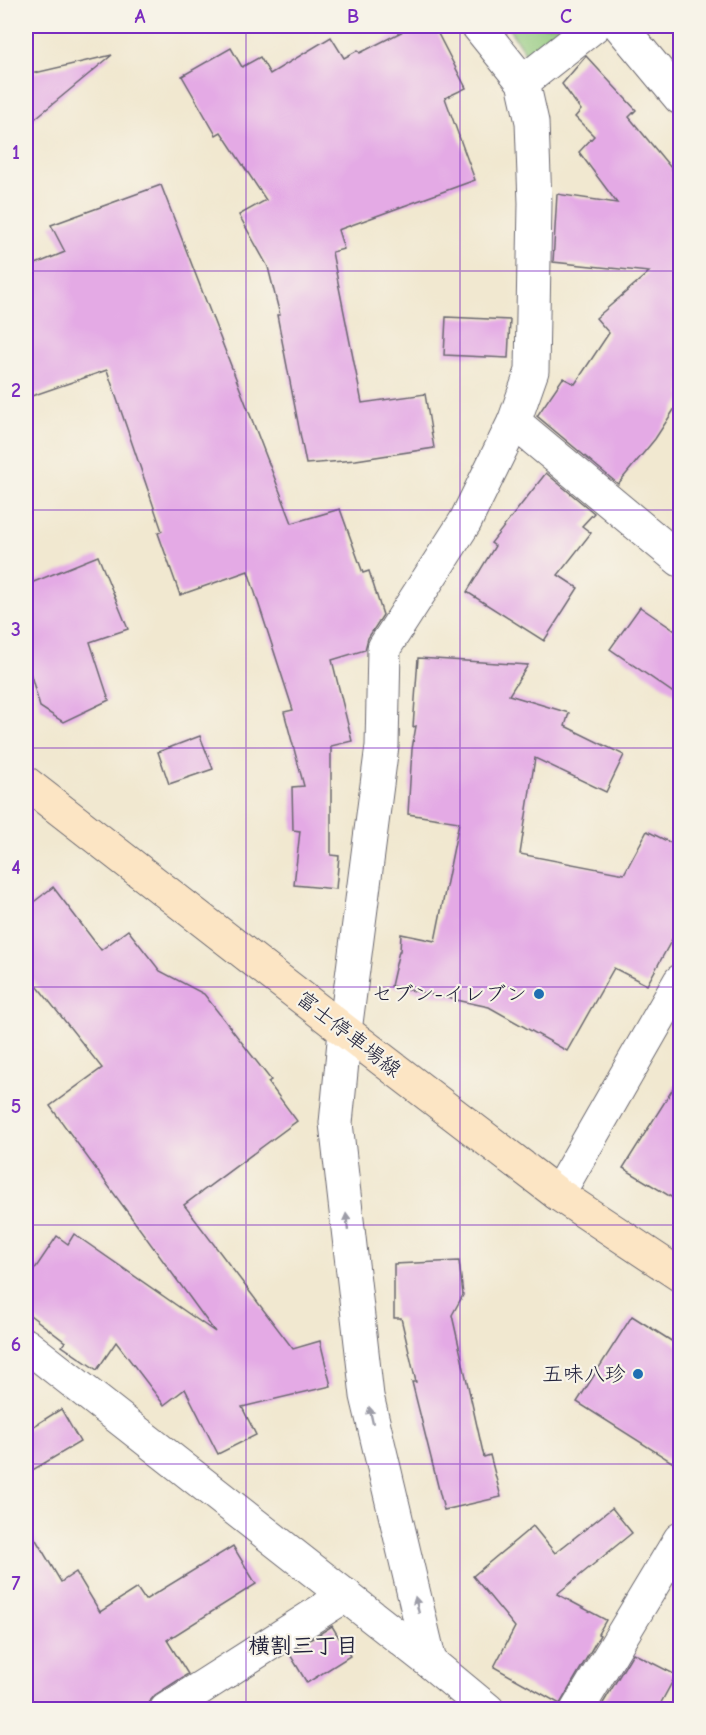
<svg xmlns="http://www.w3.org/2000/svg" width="706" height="1735" font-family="'Comic Neue','Klee One',sans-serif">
<rect width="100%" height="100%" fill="#f7f3e8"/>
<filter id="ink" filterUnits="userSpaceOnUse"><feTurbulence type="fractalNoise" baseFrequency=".0167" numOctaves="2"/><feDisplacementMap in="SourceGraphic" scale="12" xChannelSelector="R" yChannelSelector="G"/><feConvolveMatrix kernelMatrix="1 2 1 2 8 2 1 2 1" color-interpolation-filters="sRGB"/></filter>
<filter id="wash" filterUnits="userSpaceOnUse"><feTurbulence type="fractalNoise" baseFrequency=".008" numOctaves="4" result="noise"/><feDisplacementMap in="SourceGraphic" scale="24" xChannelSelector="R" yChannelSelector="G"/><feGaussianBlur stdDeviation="1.35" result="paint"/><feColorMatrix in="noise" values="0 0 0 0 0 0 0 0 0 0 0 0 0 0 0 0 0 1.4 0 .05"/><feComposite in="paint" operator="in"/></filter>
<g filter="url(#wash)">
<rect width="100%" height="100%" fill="#f1e8d0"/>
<polygon fill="#90c87c" stroke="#59755c" stroke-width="1.5" points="507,26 568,26 530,60"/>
<g id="blocks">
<g fill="#e4aae5">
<polygon points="413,26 434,26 466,88 445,98 475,180 338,230 344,249 332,252 362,403 425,394 434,448 356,460 306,464 277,315 280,315 268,267 239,215 266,200 221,132 216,135 182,76 231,48 242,67 260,57 270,74 331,37 344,58 358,50 360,53"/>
<polygon points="112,55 26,126 26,75"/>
<polygon points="586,56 636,110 629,117 681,180 681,399 655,439 618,484 537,416 563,378 575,384 609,333 596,318 649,272 553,262 557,194 617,203 579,152 594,136 575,117 581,110 562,84"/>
<polygon points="161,185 292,523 340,509 363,573 369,571 383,615 368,638 365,650 332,660 352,741 331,746 331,855 339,856 336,889 294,885 300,831 293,830 292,787 304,786 284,712 293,710 248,571 180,595 158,533 162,531 107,370 26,398 26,268 65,252 51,225"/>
<polygon points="446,317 510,320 508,358 444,355"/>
<polygon points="546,473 594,513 582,526 591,533 558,575 578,588 544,641 467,592 495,546 491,543"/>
<polygon points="98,556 128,629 90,642 109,700 63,722 40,707 26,658 26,585"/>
<polygon points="640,607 681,635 681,698 610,649"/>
<polygon points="418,658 528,665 509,695 569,713 565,726 624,755 606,792 535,758 520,854 624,874 647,831 681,848 681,923 647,985 614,968 567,1051 489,1007 391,986 399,951 400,951 401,934 435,941 459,822 408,814 412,749 416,726 413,727"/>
<polygon points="200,736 213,769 169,784 158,752"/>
<polygon points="53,887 101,950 128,930 160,971 204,994 271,1080 268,1082 297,1121 184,1205 293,1349 320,1341 331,1386 242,1407 256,1435 218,1454 185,1389 164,1405 116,1342 97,1370 62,1346 65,1342 26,1312 26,1282 57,1236 68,1244 74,1234 215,1332 50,1106 102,1068 26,972 26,908"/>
<polygon points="681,1076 681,1203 623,1168"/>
<polygon points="459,1261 463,1295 452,1315 484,1457 490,1455 501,1497 444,1510 412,1382 416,1382 401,1318 394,1318 394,1264"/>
<polygon points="632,1316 681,1347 681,1468 577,1402"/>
<polygon points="61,1409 80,1442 26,1474 26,1431"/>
<polygon points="612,1508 632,1533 557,1594 606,1620 598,1634 600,1635 560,1704 494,1667 515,1627 473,1576 533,1526 555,1553"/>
<polygon points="26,1523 61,1582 76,1572 100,1612 137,1588 145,1600 233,1546 256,1584 167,1640 188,1674 155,1695 150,1701 147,1710 26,1710"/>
<polygon points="332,1626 350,1656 307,1683 289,1653"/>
<polygon points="633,1653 676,1675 657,1710 599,1710"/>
</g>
</g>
</g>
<g filter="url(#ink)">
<use href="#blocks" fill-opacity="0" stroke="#6a676f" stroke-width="1.5"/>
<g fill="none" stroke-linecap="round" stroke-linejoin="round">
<defs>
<g id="minor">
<polyline points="620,26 680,98"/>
<polyline points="523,82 594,26"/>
<polyline points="514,422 680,560"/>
<polyline points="558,1194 680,981"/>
<polyline points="430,1662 367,1396 336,1123 345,1031 382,746 384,648 465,522 514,422 532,371 535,203 532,122 523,82 478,26"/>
<polyline points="166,1710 346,1595"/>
<polyline points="577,1710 680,1539"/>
</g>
<polyline id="tertiary" points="26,1345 430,1662 488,1710"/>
<polyline id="secondary" points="26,783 345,1031 558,1194 680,1275"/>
</defs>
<use href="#minor" stroke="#6a676f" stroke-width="35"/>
<use href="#tertiary" stroke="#6a676f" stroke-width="35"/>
<use href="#secondary" stroke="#6a676f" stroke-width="35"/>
<use href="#minor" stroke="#fff" stroke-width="33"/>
<use href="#tertiary" stroke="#fff" stroke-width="33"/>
<use href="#secondary" stroke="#fce5c4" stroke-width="33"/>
</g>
<defs><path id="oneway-solid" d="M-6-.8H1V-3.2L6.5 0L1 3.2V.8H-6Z" transform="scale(1.5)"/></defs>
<g fill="#9c9ca7">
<use href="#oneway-solid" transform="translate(347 1222) rotate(-96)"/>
<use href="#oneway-solid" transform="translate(371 1415) rotate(-103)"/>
<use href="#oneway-solid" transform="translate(417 1605) rotate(-103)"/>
</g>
</g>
<path fill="none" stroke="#7b2cbf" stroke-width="1.5" stroke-opacity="0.55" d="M246 26V1710M460 26V1710M26 271H680M26 510H680M26 748H680M26 987H680M26 1225H680M26 1464H680"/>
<g fill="#1f6fb2" stroke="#f7f3e8" stroke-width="2">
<circle cx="539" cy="994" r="6"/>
<circle cx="638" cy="1374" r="6"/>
</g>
<g text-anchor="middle" stroke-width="4.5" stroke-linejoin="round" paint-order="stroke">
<g font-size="21" fill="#22223b" stroke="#f7f3e8" text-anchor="end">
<text x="527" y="1001">セブン-イレブン</text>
<text x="626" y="1381">五味八珍</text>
</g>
<g font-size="21" fill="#22223b" stroke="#f7f3e8">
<text transform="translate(349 1034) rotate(38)" y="7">富士停車場線</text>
</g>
<g font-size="22" font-weight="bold" fill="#22223b" stroke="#f7f3e8">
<text x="303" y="1653">横割三丁目</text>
</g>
</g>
<rect width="706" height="1735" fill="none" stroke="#f7f3e8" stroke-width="66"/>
<rect x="33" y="33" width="640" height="1669" fill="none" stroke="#7b2cbf" stroke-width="2"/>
<g font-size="20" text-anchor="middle" font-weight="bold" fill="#7b2cbf">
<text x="140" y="23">A</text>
<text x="353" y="23">B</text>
<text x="566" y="23">C</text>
<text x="16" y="159">1</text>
<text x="16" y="397">2</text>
<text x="16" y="636">3</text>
<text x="16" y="874">4</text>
<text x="16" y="1113">5</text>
<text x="16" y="1351">6</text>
<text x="16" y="1590">7</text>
</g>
</svg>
